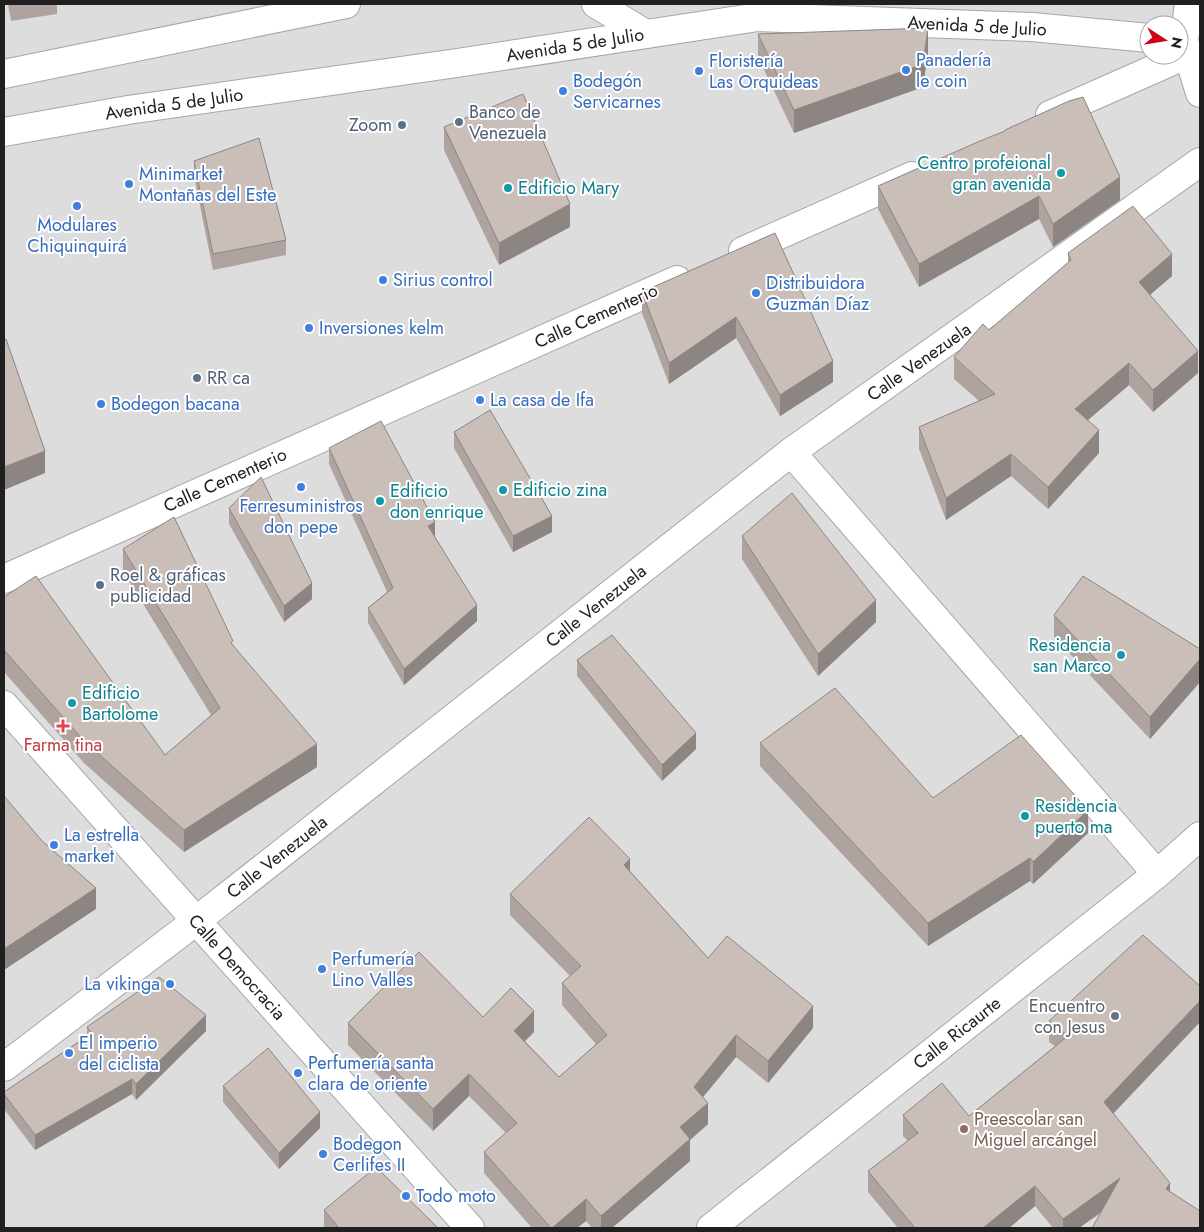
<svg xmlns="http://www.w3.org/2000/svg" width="1204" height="1232" font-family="Jost,sans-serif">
<rect width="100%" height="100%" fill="#f1ece5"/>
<path fill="#dedddd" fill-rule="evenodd" d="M4 4H1200V1228H4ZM1149 25H1179V55H1149Z"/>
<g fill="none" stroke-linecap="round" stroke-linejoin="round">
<defs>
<g id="minor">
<polyline points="596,4 646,34"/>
<polyline points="1189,4 1184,41 1200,93"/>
<polyline points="4,74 346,4"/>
<polyline points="1050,115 1188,54"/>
<polyline points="4,132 128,110 457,63 758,17 1032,27 1149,38"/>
<polyline points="743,251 912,176"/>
<polyline points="791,452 1157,874"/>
<polyline points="4,579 677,280"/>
<polyline points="4,705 470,1228"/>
<polyline points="4,1067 196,921 791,452 1200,162"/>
<polyline points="711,1228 1157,874 1200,836"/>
</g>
</defs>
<use href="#minor" stroke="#a7a7a7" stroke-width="30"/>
<use href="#minor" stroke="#fff" stroke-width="28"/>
</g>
<g fill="#aea39e">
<polygon points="8,4 57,4 57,14 11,21"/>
<polygon points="758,34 928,51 923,87 794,133 758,57"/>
<polygon points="444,127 570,227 499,265 444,150"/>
<polygon points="1005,130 1120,200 1053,247 1039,219 919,287 878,209 878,186 1005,132"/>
<polygon points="194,161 286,240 286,255 213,270 194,176"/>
<polygon points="775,233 833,382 780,416 736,338 669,384 642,313 642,292"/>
<polygon points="1068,253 1172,276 1150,295 1198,373 1153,412 1129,385 1088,420 1099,453 1048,509 1011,476 946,520 919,449 919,427 979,401 954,379 954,357 989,330 1068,263"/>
<polygon points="454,432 552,532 513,552 454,448"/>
<polygon points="329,448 435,537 477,621 404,685 368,623 368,608 387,592 329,464"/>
<polygon points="229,508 312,599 284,622 229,524"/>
<polygon points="742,536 876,622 818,676 742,559"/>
<polygon points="123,549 233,645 317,767 184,852 84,763 4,672 4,597 165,755 211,715 123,571"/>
<polygon points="1054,615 1200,649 1200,682 1150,739 1054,637"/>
<polygon points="577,660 696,749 662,781 577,676"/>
<polygon points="760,743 933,798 1088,833 1033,884 1030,881 928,946 760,766"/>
<polygon points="630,871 708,958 813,1028 768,1083 736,1057 703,1097 708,1124 690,1140 690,1161 612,1228 592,1228 586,1221 577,1228 532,1228 484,1173 484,1152 506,1133 469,1096 433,1131 348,1045 348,1023 483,1017 534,1032 525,1041 559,1077 596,1044 562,1005 562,983 570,976 510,915 510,894"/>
<polygon points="1200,986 1200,1022 1114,1113 1101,1213 1079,1228 1053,1228 1035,1206 1009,1228 898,1228 868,1192 868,1171 908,1141 903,1136 903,1115 969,1116 1055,1046 1049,1042 1049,1021"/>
<polygon points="87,1027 206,1031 136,1100 132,1094 35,1150 4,1109 4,1092 87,1036"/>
<polygon points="223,1086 320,1128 279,1169 223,1102"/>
<polygon points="324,1210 438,1228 324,1228"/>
</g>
<g fill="#8d8581">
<polygon points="928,28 928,51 923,87 794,133 794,110"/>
<polygon points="1120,177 1120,200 1053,247 1053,224"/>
<polygon points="1039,196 1039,219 919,287 919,264"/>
<polygon points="570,204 570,227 499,265 499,243"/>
<polygon points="1172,254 1172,276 1139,304 1139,282"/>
<polygon points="736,317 736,338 669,384 669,363"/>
<polygon points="1198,351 1198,373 1153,412 1153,390"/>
<polygon points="833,361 833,382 780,416 780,395"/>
<polygon points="1129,363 1129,385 1075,431 1075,409"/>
<polygon points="1099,430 1099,453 1048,509 1048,487"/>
<polygon points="45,451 45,473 4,490 4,467"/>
<polygon points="1011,454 1011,476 946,520 946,498"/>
<polygon points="552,516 552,532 513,552 513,536"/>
<polygon points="435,522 435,538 428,526"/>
<polygon points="312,583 312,599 284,622 284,606"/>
<polygon points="876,600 876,622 818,676 818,654"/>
<polygon points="477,605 477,621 404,685 404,669"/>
<polygon points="1200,659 1200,682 1150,739 1150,717"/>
<polygon points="696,733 696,749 662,781 662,765"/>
<polygon points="317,744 317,767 184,852 184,830"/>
<polygon points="1088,810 1088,833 1033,884 1033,862"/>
<polygon points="1030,858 1030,881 928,946 928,923"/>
<polygon points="630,859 630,881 624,865"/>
<polygon points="96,888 96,909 4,970 4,949"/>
<polygon points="1200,1001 1200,1022 1104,1123 1104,1102"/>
<polygon points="813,1006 813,1028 768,1083 768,1061"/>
<polygon points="534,1011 534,1032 514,1052 514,1031"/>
<polygon points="206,1015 206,1031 136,1100 136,1084"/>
<polygon points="736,1035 736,1057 694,1108 694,1087"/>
<polygon points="469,1074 469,1096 433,1131 433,1109"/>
<polygon points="132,1079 132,1094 35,1150 35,1135"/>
<polygon points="708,1103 708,1124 690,1140 690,1161 612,1228 601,1228 601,1216 680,1127"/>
<polygon points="320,1112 320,1128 279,1169 279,1153"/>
<polygon points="1120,1178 1120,1198 1079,1228 1063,1228 1063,1219"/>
<polygon points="1170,1183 1170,1204 1166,1189"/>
<polygon points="1035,1186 1035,1206 1009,1228 983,1228"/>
<polygon points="586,1199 586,1221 577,1228 552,1228"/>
</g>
<g fill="#cabeb8" stroke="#8d8581">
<polygon points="11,4 21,4 11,5"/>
<polygon points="928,28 923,64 794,110 758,34"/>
<polygon points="523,94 570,204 499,243 444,127"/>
<polygon points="1083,97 1120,177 1053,224 1039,196 919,264 878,186 980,141 1005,131 1005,130 1069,101"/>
<polygon points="259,138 286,240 213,254 194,161"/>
<polygon points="1133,206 1172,254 1139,282 1198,351 1153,390 1129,363 1075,409 1099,430 1048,487 1011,454 946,498 919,427 995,394 954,357 983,324 989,330 1071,260 1068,253"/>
<polygon points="775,233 833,361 780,395 736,317 669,363 642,292"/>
<polygon points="6,339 45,451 4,467 4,340"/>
<polygon points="490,410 552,516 513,536 454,432"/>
<polygon points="381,421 435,522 428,526 477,605 404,669 368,608 393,588 329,448"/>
<polygon points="261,477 312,583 284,606 229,508"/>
<polygon points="792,493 876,600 818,654 742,536"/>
<polygon points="174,517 233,641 231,643 317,744 184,830 84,741 4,650 4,597 36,576 165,755 220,708 123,549"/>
<polygon points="1083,576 1200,649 1200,659 1150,717 1054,615"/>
<polygon points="612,635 696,733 662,765 577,660"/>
<polygon points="835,688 933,798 1021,735 1088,810 1033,862 1030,858 928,923 760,743"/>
<polygon points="4,796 42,841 96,888 4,949"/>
<polygon points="589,817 630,859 624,865 708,958 727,936 813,1006 768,1061 736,1035 694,1087 708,1103 680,1127 690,1139 601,1216 586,1199 552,1228 551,1228 484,1152 517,1123 469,1074 433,1109 348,1023 419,952 483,1017 511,988 534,1011 514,1031 559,1077 607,1035 562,983 581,966 510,894"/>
<polygon points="1143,935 1200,986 1200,1001 1104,1102 1170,1183 1166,1189 1200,1211 1200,1226 1199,1228 1092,1228 1120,1178 1063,1219 1035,1186 983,1228 915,1228 868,1171 918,1133 903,1115 942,1083 969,1116 1068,1036 1049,1021"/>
<polygon points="159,977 206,1015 136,1084 132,1079 35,1135 4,1094 4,1092 92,1033 87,1027"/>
<polygon points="268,1048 320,1112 279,1153 223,1086"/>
<polygon points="376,1167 438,1228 339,1228 324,1210"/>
</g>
<g fill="#3f7fe0" stroke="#fff" stroke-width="2">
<circle cx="906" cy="70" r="5"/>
<circle cx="699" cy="71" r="5"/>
<circle cx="563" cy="91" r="5"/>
<circle cx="129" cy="184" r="5"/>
<circle cx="77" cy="206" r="5"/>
<circle cx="383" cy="280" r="5"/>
<circle cx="756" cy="293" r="5"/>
<circle cx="309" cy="328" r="5"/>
<circle cx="480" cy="400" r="5"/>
<circle cx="101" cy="404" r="5"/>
<circle cx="301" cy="487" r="5"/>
<circle cx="54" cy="845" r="5"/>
<circle cx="322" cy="969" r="5"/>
<circle cx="170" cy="984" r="5"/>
<circle cx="69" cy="1053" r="5"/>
<circle cx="298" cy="1073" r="5"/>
<circle cx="323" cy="1154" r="5"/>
<circle cx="406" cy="1196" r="5"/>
</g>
<g fill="#5c6f8a" stroke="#fff" stroke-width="2">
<circle cx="459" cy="122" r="5"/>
<circle cx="402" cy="125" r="5"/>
<circle cx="197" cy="378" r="5"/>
<circle cx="100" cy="585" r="5"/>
</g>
<g fill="#0f9aa8" stroke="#fff" stroke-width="2">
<circle cx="1061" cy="173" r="5"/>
<circle cx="508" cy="188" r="5"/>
<circle cx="503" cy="490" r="5"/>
<circle cx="380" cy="501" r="5"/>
<circle cx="1121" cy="655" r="5"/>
<circle cx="72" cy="703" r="5"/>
<circle cx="1025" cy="816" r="5"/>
</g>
<path fill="#e0444e" stroke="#fff" stroke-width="2" d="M60.5 718.5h5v5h5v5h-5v5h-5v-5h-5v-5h5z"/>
<circle fill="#6b7280" stroke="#fff" stroke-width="2" cx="1115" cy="1016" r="5"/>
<circle fill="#8d6e63" stroke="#fff" stroke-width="2" cx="964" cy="1129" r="5"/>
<g text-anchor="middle" stroke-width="4" stroke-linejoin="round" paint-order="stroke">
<g font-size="18" fill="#202020" stroke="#fff">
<text transform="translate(977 26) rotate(3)" y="6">Avenida 5 de Julio</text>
<text transform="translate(575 45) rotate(-9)" y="6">Avenida 5 de Julio</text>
<text transform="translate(174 104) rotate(-8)" y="6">Avenida 5 de Julio</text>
<text transform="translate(596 316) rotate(-24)" y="6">Calle Cementerio</text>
<text transform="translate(919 362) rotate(-35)" y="6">Calle Venezuela</text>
<text transform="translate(225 480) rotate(-24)" y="6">Calle Cementerio</text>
<text transform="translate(596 606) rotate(-38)" y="6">Calle Venezuela</text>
<text transform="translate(277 857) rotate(-38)" y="6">Calle Venezuela</text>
<text transform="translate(237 967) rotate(48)" y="6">Calle Democracia</text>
<text transform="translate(957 1033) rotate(-38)" y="6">Calle Ricaurte</text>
</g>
<g font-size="18" fill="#366cbe" stroke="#fff" text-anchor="start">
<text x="916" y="66">Panadería<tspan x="916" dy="21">le coin</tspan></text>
<text x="709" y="67">Floristería<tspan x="709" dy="21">Las Orquideas</tspan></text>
<text x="573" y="87">Bodegón<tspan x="573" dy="21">Servicarnes</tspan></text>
<text x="139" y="180">Minimarket<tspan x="139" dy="21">Montañas del Este</tspan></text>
<text x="77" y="231" text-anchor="middle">Modulares<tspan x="77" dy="21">Chiquinquirá</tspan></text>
<text x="393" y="286">Sirius control</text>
<text x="766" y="289">Distribuidora<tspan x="766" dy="21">Guzmán Díaz</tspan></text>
<text x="319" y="334">Inversiones kelm</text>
<text x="490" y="406">La casa de Ifa</text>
<text x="111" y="410">Bodegon bacana</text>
<text x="301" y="512" text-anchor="middle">Ferresuministros<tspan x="301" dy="21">don pepe</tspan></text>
<text x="64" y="841">La estrella<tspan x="64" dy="21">market</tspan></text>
<text x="332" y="965">Perfumería<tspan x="332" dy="21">Lino Valles</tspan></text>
<text x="160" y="990" text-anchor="end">La vikinga</text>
<text x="79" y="1049">El imperio<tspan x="79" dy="21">del ciclista</tspan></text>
<text x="308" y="1069">Perfumería santa<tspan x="308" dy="21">clara de oriente</tspan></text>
<text x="333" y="1150">Bodegon<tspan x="333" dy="21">Cerlifes II</tspan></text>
<text x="416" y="1202">Todo moto</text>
</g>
<g font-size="18" fill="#4e5e75" stroke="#fff" text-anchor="start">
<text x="469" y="118">Banco de<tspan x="469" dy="21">Venezuela</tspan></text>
<text x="392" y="131" text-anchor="end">Zoom</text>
<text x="207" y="384">RR ca</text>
<text x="110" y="581">Roel &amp; gráficas<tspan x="110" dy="21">publicidad</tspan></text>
</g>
<g font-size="18" fill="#0d838f" stroke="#fff" text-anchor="start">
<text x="1051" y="169" text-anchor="end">Centro profeional<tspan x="1051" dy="21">gran avenida</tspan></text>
<text x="518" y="194">Edificio Mary</text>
<text x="513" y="496">Edificio zina</text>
<text x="390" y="497">Edificio<tspan x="390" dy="21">don enrique</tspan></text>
<text x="1111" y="651" text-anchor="end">Residencia<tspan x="1111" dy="21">san Marco</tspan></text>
<text x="82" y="699">Edificio<tspan x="82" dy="21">Bartolome</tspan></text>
<text x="1035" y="812">Residencia<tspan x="1035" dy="21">puerto ma</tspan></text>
</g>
<g font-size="18" fill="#be3a42" stroke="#fff">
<text x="63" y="751">Farma tina</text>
</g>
<g font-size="18" fill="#5b616d" stroke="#fff" text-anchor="end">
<text x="1105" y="1012">Encuentro<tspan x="1105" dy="21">con Jesus</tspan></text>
</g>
<g font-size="18" fill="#785e54" stroke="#fff" text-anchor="start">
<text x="974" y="1125">Preescolar san<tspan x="974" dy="21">Miguel arcángel</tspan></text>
</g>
</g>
<rect width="1204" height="1232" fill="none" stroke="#202020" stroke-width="10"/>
<g transform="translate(1164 40) rotate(102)"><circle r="24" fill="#ffffff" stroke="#a6a6a6"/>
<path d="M0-4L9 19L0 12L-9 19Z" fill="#d00013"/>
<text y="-8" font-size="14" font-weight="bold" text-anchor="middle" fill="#202020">N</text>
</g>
</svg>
